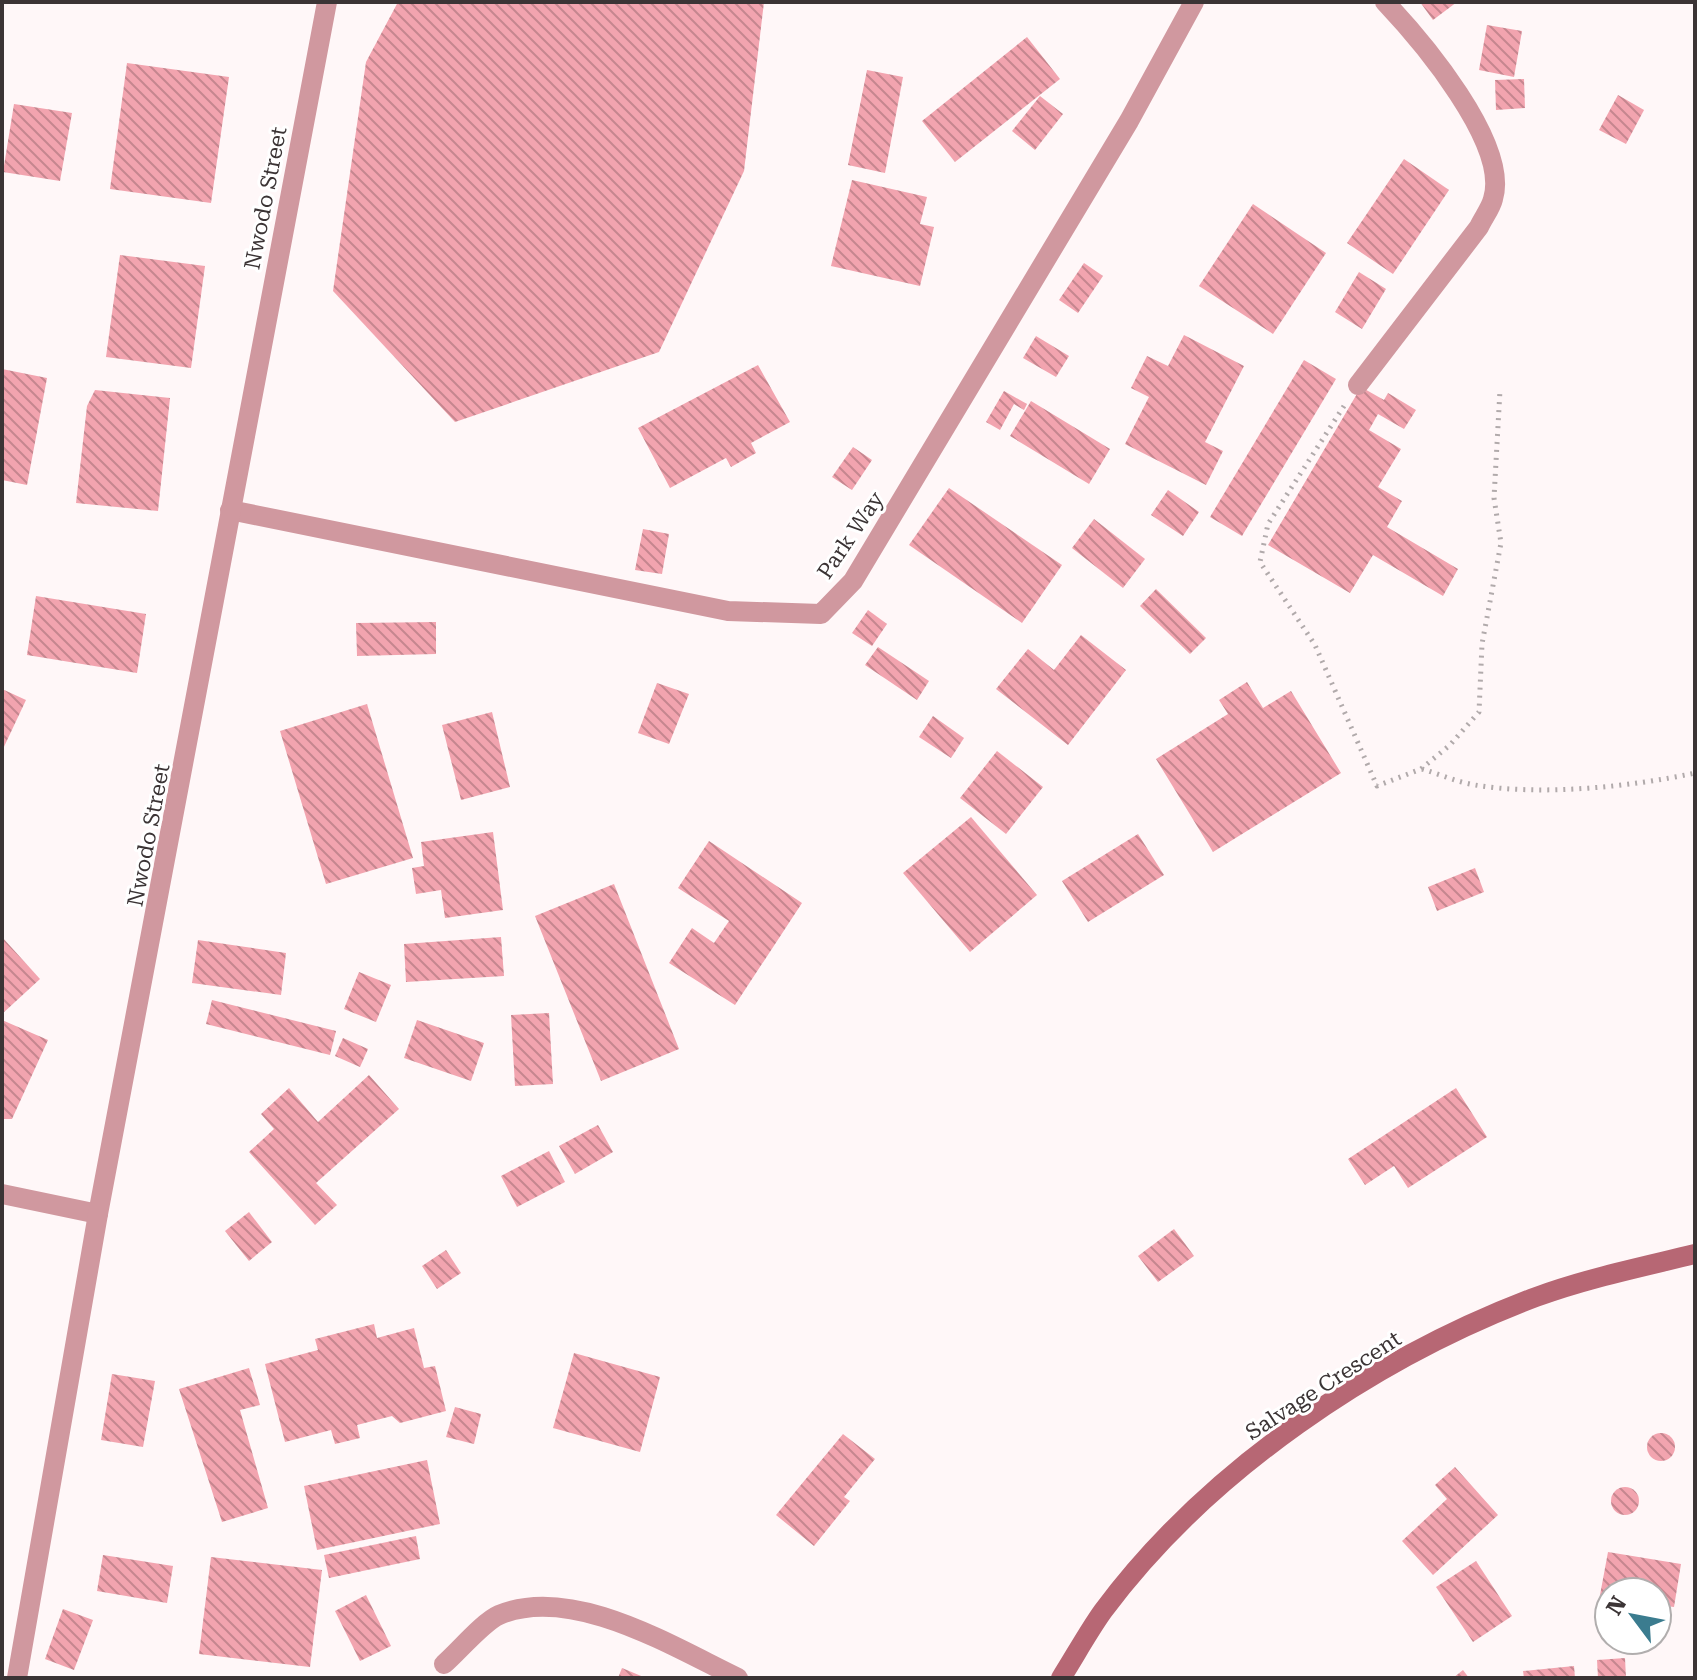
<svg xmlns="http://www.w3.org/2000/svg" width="1697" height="1680" font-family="'Roboto Serif',serif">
<defs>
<pattern id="building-back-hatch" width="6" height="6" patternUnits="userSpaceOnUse" patternTransform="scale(2)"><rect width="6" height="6" fill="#f2a4af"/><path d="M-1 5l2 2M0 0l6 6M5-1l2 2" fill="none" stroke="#c5868f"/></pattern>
</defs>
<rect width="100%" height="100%" fill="#fff7f8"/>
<g fill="url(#building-back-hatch)">
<polygon points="398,2 764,2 744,171 659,352 455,422 333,291 366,62"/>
<polygon points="1420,2 1457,2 1433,20"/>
<polygon points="1487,25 1522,31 1514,77 1479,70"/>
<polygon points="1027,37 1060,79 955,162 922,121"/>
<polygon points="127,63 229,77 211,203 110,189"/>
<polygon points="867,70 903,77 885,173 848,165"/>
<polygon points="1524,79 1525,108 1496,110 1495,80"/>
<polygon points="1618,95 1644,110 1626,144 1599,130"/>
<polygon points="1040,96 1063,114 1035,150 1012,131"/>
<polygon points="14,104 72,113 60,181 3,172"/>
<polygon points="1404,159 1449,190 1393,274 1347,243"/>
<polygon points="852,180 927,197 920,224 934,227 920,286 831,266"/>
<polygon points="1253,204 1326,253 1273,334 1199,286"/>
<polygon points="120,255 205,266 191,368 106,357"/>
<polygon points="1084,263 1103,276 1078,313 1059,300"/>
<polygon points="1359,272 1386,289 1362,329 1335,312"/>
<polygon points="1184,335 1244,366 1205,442 1223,451 1206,485 1125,444 1149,397 1131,388 1147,356 1168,366"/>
<polygon points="1036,336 1069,356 1056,377 1023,358"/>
<polygon points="1304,360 1336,379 1242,536 1210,517"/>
<polygon points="758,365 790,422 751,443 756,453 731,467 726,458 670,488 638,428"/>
<polygon points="2,369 47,378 27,485 2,480"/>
<polygon points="1361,387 1384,400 1388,393 1416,410 1404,429 1378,414 1369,430 1401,449 1378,487 1402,501 1387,527 1458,569 1443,596 1373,555 1350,593 1268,545"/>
<polygon points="95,390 170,398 158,511 76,503 87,406"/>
<polygon points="1004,391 1027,404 1024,410 1014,404 1000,430 986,422"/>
<polygon points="1031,401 1110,449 1089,484 1010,436"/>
<polygon points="853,447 872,460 852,490 832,477"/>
<polygon points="949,488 1062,565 1022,623 909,545"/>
<polygon points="1168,490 1199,512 1183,536 1151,515"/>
<polygon points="1094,519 1145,559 1123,588 1072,548"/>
<polygon points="643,529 669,534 662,574 635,570"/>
<polygon points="1156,589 1206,638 1190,654 1140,606"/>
<polygon points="36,596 146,614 137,673 27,655"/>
<polygon points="868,610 887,624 872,646 852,633"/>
<polygon points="436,622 436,654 357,656 356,623"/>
<polygon points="1081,635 1126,670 1068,745 996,689 1028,649 1054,670"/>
<polygon points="878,647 929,681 917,700 865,665"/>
<polygon points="1247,682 1263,708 1291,691 1341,773 1213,852 1156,759 1228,714 1219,700"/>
<polygon points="657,683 689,694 669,744 638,733"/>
<polygon points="2,689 26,700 2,751"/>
<polygon points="367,704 413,858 326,884 280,731"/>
<polygon points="492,712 510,787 461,800 442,725"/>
<polygon points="933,716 964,738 951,758 919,737"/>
<polygon points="997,751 1043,787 1006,834 960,798"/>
<polygon points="971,817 1037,895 970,952 903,873"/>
<polygon points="493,832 503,910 445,918 441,890 416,894 412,868 424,866 421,842"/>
<polygon points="1138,834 1164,875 1088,922 1062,881"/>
<polygon points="709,841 802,903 735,1005 669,963 692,928 714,943 729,921 678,888"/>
<polygon points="1475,868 1484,892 1437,911 1428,887"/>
<polygon points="614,884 679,1049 601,1081 535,916"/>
<polygon points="2,937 40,979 2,1014"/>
<polygon points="501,937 504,976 406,982 404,944"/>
<polygon points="198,940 286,953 281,995 192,983"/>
<polygon points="359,972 391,985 376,1022 344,1009"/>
<polygon points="212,1000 336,1031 330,1055 206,1024"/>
<polygon points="549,1013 553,1084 515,1086 511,1015"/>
<polygon points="2,1020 48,1040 12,1119 2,1119"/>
<polygon points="417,1020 484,1043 471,1081 404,1058"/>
<polygon points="343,1038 368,1049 360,1067 335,1056"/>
<polygon points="369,1075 399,1109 316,1183 337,1205 315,1225 249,1152 274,1129 261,1114 289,1088 318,1122"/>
<polygon points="1456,1088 1487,1137 1408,1188 1394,1166 1365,1185 1348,1159"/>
<polygon points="598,1125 613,1152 575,1174 559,1146"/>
<polygon points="549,1151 565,1182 517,1207 501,1176"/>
<polygon points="249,1212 272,1242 249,1261 225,1231"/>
<polygon points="1174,1229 1194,1256 1158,1282 1138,1256"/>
<polygon points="446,1250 461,1273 437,1289 422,1266"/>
<polygon points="374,1324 377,1338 414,1328 424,1368 435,1366 446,1411 400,1423 392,1416 357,1425 360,1438 335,1444 331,1430 285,1442 265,1364 318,1350 315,1339"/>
<polygon points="574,1353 660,1377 640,1452 553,1428"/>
<polygon points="249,1368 260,1405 240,1410 268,1508 222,1522 179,1389"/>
<polygon points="112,1374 155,1381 143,1447 101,1440"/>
<polygon points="455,1407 481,1414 474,1444 446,1437"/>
<circle cx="1661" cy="1447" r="14"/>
<polygon points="843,1434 875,1459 844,1497 850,1501 814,1546 776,1515"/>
<polygon points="427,1460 440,1524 317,1550 304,1486"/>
<polygon points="1455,1467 1498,1515 1433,1575 1402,1541 1447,1499 1435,1485"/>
<circle cx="1625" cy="1501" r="14"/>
<polygon points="416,1536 420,1559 329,1578 324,1555"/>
<polygon points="1608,1552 1681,1564 1674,1607 1657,1605 1657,1592 1609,1592 1609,1597 1600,1595"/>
<polygon points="103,1555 173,1566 167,1603 97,1591"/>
<polygon points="211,1557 322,1570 310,1667 199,1654"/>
<polygon points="1476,1561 1512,1616 1473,1642 1436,1587"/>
<polygon points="366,1595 391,1646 360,1661 335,1611"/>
<polygon points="63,1609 93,1620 74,1670 45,1659"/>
<polygon points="1625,1658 1626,1678 1598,1678 1597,1660"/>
<polygon points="1574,1666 1575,1678 1524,1678 1523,1671"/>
<polygon points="622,1668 646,1678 618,1678"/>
<polygon points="1463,1670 1469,1678 1453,1678"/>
</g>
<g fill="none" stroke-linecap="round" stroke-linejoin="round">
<g stroke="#b1aaab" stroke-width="5" stroke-dasharray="2 6" stroke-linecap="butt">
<polyline points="1344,406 1268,524 1260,562 1315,645 1377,786 1421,769 1450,745 1479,712 1482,644 1501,543 1494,498 1500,390"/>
<path d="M1422 769C1439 774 1457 782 1475 785 1540 796 1630 787 1695 773"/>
</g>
<g stroke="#d0989f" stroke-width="20">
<path d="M1358 385 1479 227C1483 218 1491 208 1493 199 1510 144 1420 39 1385 2"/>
<polyline points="230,510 728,611 821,614 853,581 1129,121 1194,2"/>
<polyline points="2,1194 98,1214"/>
<path d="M444 1664C458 1652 483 1622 499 1615 572 1584 673 1647 738 1678"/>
<polyline points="17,1678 98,1214 327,2"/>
</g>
<path stroke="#b76774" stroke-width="20" d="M1061 1678C1075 1656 1088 1632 1103 1611 1207 1471 1374 1358 1536 1297 1588 1278 1642 1267 1695 1254"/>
</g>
<g text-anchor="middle" stroke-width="6" stroke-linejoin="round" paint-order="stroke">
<g font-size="22" fill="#3b3435" stroke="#fff">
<text transform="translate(265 198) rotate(-79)" y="8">Nwodo Street</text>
<text transform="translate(850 535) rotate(-56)" y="8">Park Way</text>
<text transform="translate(148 835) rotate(-79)" y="8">Nwodo Street</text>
<text transform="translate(1323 1385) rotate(-33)" y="8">Salvage Crescent</text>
</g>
</g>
<rect width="1697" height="1680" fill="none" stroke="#3b3435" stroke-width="8"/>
<g transform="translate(1633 1616) rotate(302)"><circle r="38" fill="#ffffff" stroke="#b1aeae" stroke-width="2"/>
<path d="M0-6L14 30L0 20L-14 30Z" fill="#3b7c8f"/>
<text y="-12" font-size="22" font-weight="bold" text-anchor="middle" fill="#3b3435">N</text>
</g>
</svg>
